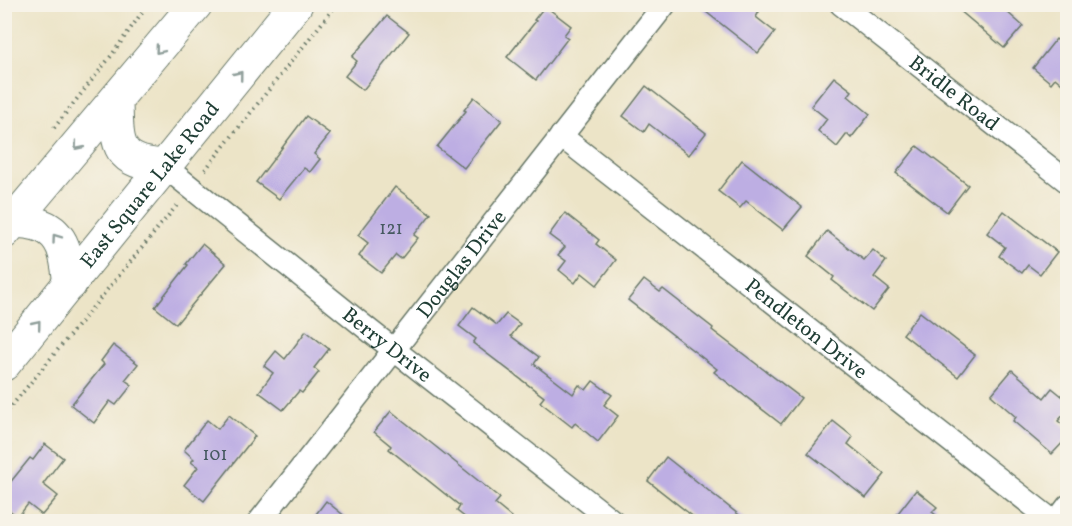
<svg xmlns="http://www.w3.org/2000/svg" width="1072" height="526" font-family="Vollkorn,serif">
<rect width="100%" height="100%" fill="#f7f3e8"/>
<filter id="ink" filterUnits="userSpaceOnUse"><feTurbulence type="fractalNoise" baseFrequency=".0167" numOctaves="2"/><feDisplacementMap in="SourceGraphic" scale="12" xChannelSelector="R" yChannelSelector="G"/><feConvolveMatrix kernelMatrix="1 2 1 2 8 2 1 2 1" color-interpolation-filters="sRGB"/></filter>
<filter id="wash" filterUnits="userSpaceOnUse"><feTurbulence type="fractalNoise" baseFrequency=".008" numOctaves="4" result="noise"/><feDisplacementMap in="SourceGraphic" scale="24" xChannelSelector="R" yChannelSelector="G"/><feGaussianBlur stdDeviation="1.35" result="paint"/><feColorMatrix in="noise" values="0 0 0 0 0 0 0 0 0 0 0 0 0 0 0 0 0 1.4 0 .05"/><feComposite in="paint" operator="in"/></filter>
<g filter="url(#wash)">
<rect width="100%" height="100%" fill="#ece4c7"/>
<g id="blocks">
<g fill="#bdaee3">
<polygon points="696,4 749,4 759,12 756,17 775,32 758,53"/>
<polygon points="952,4 998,4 1023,26 1004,48"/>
<polygon points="545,6 571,26 564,35 568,38 536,80 507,57 536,21 534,20"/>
<polygon points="387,16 409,33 363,90 345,76 357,61 352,57"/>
<polygon points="1056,39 1068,49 1068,89 1055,78 1051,83 1033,68"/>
<polygon points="834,77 852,91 848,96 870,114 851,138 847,134 837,147 818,131 827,119 811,106"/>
<polygon points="646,86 706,133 689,155 649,124 644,132 623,116"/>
<polygon points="474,97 502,120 464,168 437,147 466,111 464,110"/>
<polygon points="306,116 330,134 314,154 320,159 310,172 304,168 279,199 256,182"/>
<polygon points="917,146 968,185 947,212 896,173"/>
<polygon points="742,160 802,207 783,230 746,201 740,208 718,191"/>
<polygon points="395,187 431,214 414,235 418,238 401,259 396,255 381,273 359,256 368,243 358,235"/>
<polygon points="1004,211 1057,252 1040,274 1028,265 1022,273 999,256 1005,247 987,233"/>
<polygon points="565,213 599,240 596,244 616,260 597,285 582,273 575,283 559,270 566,261 558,255 565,247 549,235"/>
<polygon points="827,231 864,260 873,250 886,261 874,277 889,289 872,311 832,280 834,277 808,256"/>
<polygon points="202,244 226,264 176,324 155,307 188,265 186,264"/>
<polygon points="644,280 660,292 663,289 713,328 712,330 801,398 781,424 714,372 717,369 628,300"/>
<polygon points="473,307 497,325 506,314 520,324 511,336 539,357 534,364 573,394 579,385 586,390 593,381 612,395 604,405 618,416 598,442 575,423 572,427 540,402 544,397 473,343 476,339 459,326"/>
<polygon points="920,312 975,355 958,377 903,334"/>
<polygon points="306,331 329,349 314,368 319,372 302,393 299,391 283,410 259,392 273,373 264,366 276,351 285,359"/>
<polygon points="113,345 138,364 125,380 132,385 116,405 110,401 94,423 71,405 104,364 101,361"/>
<polygon points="1012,370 1044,398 1052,388 1068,401 1068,410 1058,421 1068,429 1068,437 1052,454 1013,421 1016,417 991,395"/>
<polygon points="391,411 500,498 495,504 517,522 471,522 457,511 460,506 389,449 391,446 374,432"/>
<polygon points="229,415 255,436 204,501 184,485 198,467 191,462 194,459 184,450 207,420 218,429"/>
<polygon points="833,421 853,437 848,444 885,474 866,498 808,453"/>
<polygon points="45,444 63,458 43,484 58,496 42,515 28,504 18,517 4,506 4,490 30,458 33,460"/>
<polygon points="666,457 748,522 700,522 648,481"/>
<polygon points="916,490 937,507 932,512 945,522 891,522"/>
<polygon points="326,501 352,522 310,522"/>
</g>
</g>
</g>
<g filter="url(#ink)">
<use href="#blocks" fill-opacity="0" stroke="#677767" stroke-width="1.5"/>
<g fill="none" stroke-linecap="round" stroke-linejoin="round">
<defs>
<g id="minor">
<path id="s1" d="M841 4 1068 182"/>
<path id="s2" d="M561 136 1054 522"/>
<path id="s3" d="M164 166 370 331 614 522"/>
<path id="s4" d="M259 522 665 4"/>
<polyline points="1056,522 1068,506"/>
</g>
<g id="trunk">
<path d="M116 101C117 145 115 162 164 166"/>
<path d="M14 221C23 222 34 222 42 226 66 235 67 262 70 284"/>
<polyline points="4,232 196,4"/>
<path id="s5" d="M4 364 296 4"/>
</g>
</defs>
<use href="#minor" stroke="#677767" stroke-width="25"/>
<use href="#trunk" stroke="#677767" stroke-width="35"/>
<g stroke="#677767" stroke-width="4" stroke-dasharray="1.5 4.5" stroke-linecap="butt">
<polyline points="54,128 111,56 148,4"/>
<polyline points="205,170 337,4"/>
<polyline points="4,415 178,204"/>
</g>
<use href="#minor" stroke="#fff" stroke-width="22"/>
<use href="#trunk" stroke="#fff" stroke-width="33"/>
</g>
<defs><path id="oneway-chevron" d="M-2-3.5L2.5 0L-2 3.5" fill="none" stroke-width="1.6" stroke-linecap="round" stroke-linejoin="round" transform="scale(1.5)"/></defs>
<g stroke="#8f9e9a">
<use href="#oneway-chevron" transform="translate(159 50) rotate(130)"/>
<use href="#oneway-chevron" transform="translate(239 75) rotate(-51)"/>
<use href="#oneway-chevron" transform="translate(78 146) rotate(130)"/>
<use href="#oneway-chevron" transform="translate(56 238) rotate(-126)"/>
<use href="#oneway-chevron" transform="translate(37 324) rotate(-51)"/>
</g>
</g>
<g text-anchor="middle" stroke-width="5" stroke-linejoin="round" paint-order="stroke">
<g font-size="18" fill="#465960">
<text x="391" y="234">121</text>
<text x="215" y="460">101</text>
</g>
<g font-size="21" fill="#1f3d34" stroke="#f7f3e8">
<text dy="7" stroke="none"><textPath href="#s1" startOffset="144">Bridle Road</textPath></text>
<text dy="7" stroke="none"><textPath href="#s5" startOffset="231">East Square Lake Road</textPath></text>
<text dy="7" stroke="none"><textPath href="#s4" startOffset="328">Douglas Drive</textPath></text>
<text dy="7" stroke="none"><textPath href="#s2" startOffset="312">Pendleton Drive</textPath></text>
<text dy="7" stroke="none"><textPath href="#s3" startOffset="286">Berry Drive</textPath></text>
</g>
</g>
<rect width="1072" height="526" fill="none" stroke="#f7f3e8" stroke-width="24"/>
</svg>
